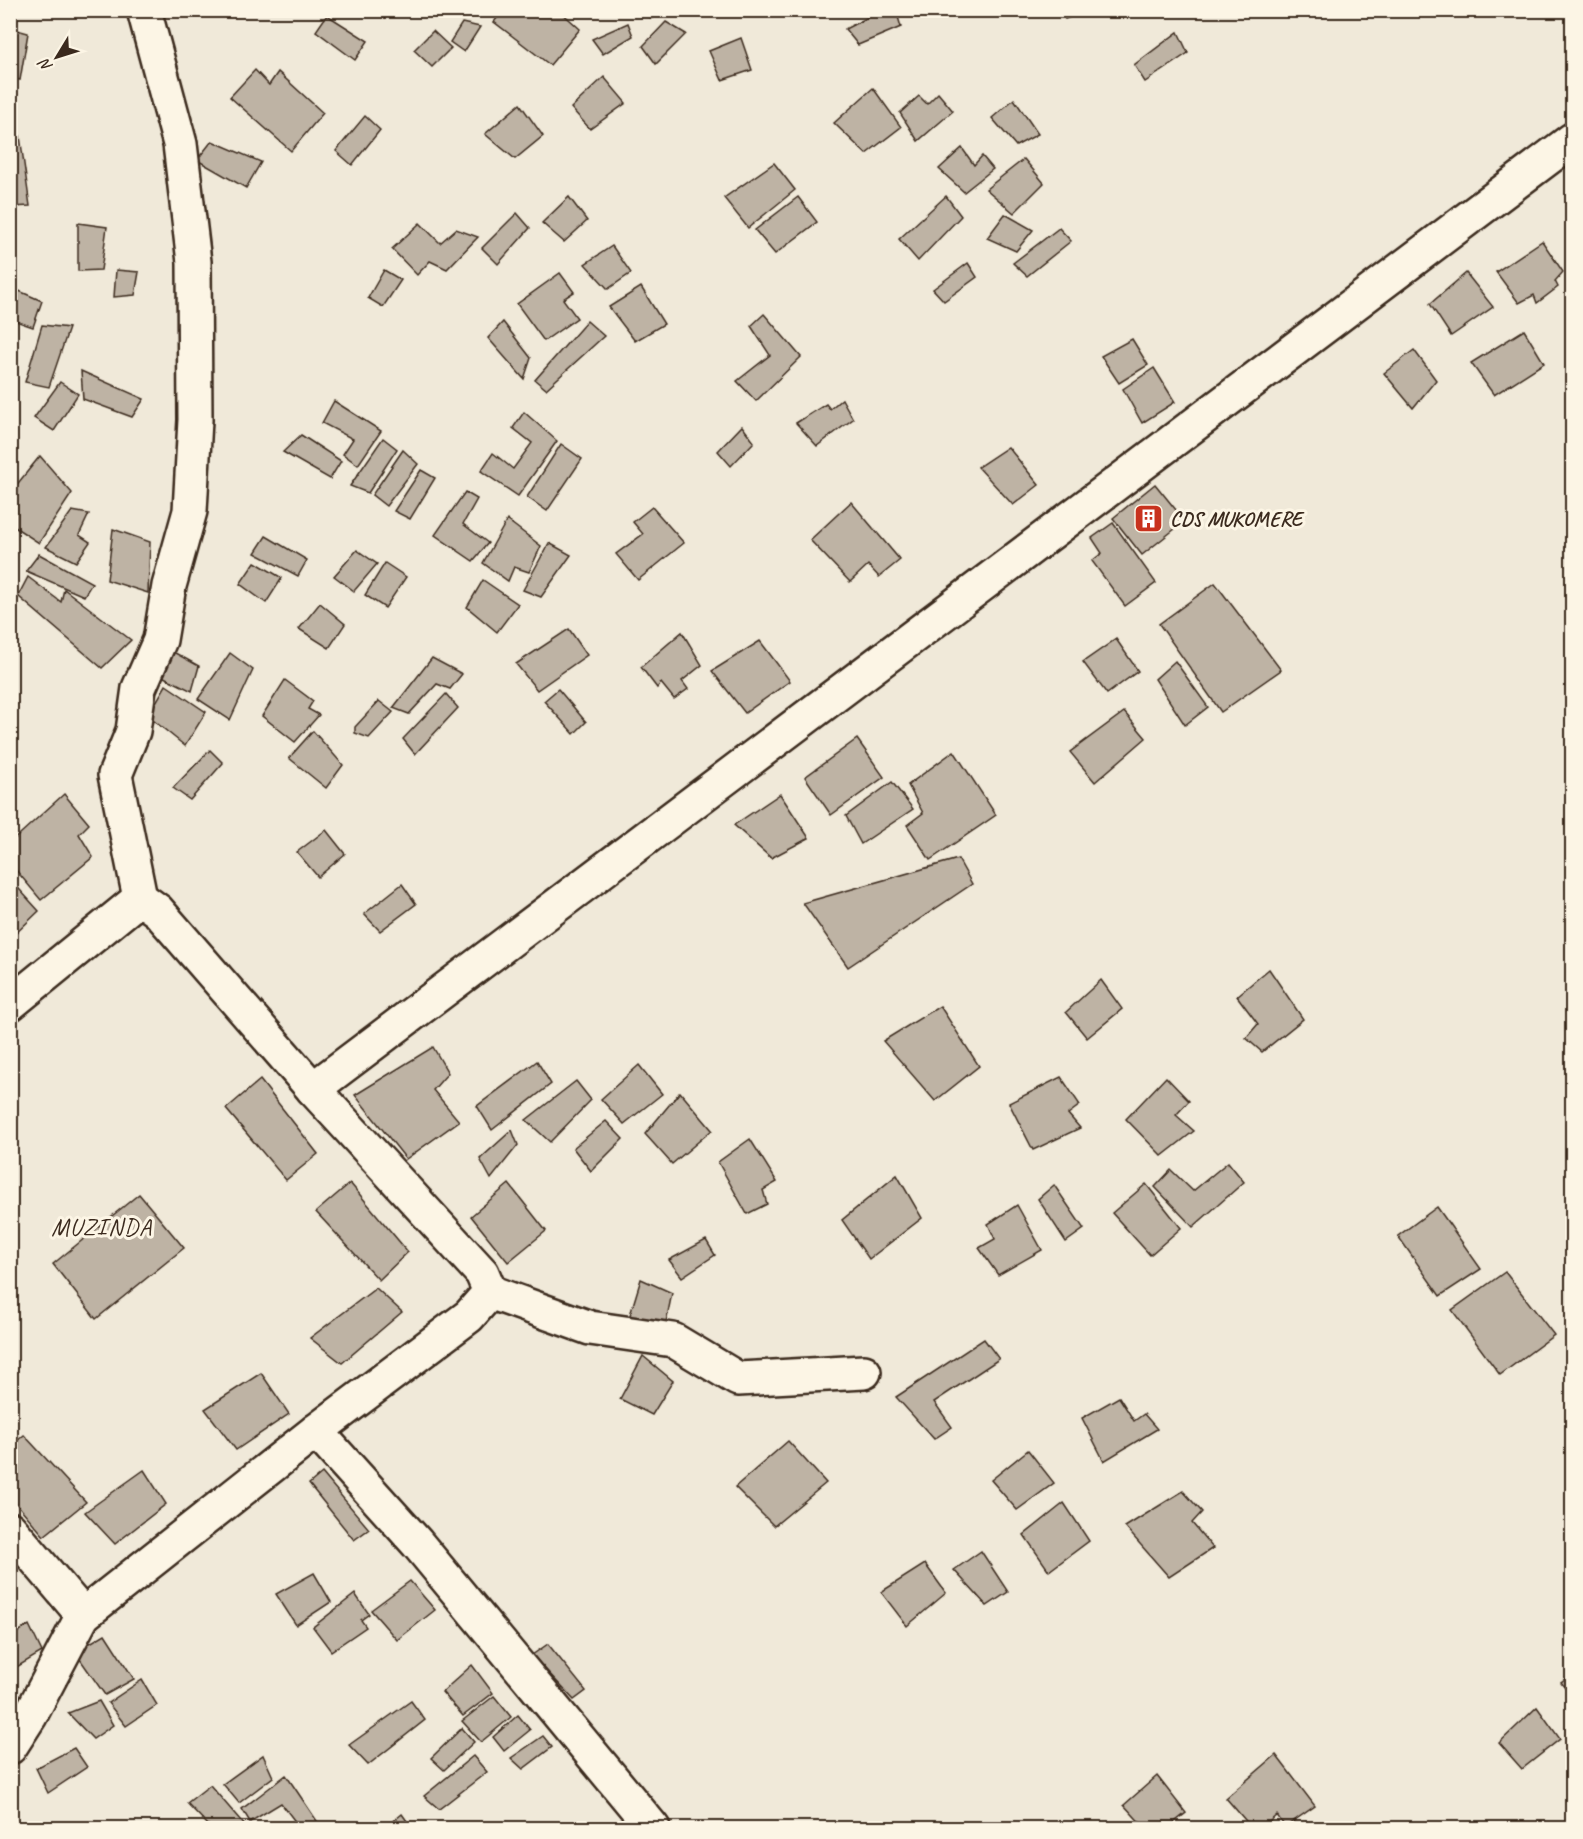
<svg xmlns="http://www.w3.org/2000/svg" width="1583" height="1839" font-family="Caveat,sans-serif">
<rect width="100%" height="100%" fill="#f0e9d9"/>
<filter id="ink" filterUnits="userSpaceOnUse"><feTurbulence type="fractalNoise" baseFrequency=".0167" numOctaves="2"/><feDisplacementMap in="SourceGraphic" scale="12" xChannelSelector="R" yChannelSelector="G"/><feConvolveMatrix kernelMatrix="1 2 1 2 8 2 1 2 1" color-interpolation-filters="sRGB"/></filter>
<g filter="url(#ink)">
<g fill="#beb3a4" stroke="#3b2a1e" stroke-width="1.5">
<polygon points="503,10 559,10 580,29 550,65 494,22"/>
<polygon points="628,10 654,10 652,18"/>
<polygon points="882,10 896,10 901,27 858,45 845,29"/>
<polygon points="1063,10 1089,10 1089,11 1065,19"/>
<polygon points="327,15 368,41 355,60 316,31"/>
<polygon points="666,22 686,34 656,64 643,46"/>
<polygon points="462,23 480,27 464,52 450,42"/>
<polygon points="628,23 633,36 603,54 592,39"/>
<polygon points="10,28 28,33 20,80 10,78"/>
<polygon points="433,31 451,48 432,67 414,50"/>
<polygon points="1178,32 1188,53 1145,82 1134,65"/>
<polygon points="741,38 752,70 722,80 709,51"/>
<polygon points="255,70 269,85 278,72 323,113 291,151 230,97"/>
<polygon points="604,77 626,103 590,129 571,108"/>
<polygon points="873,88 901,127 866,154 834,123"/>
<polygon points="938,93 953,111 918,141 900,113 919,96 927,104"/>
<polygon points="1014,99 1038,134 1016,146 992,118"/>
<polygon points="520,104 543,136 515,159 485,134"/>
<polygon points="365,116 380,130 352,165 336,151"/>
<polygon points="20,136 30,206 11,207 10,140"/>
<polygon points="212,141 261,162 246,188 197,160"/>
<polygon points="962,148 974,165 982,156 993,169 964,192 939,169"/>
<polygon points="1024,159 1044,183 1014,213 986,189"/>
<polygon points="774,163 795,190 748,228 724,198"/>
<polygon points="946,196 961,216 918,261 899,239"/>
<polygon points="569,197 587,221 564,242 542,223"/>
<polygon points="798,197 817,222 775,254 755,230"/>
<polygon points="517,213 530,228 498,264 482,248"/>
<polygon points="1005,214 1033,230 1016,251 987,238"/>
<polygon points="78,223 107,227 101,270 78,271"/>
<polygon points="420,223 440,243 456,229 478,237 447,269 430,261 417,275 392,249"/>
<polygon points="1059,228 1071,241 1027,276 1013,263"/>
<polygon points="1542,241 1563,272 1555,281 1558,287 1537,303 1534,295 1519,303 1496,272"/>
<polygon points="612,246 631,273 608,289 585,264"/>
<polygon points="968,263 977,277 944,301 933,289"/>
<polygon points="116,270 139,272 135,295 114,297"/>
<polygon points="384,270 401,280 383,307 368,298"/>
<polygon points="560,273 574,292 563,299 577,318 544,341 517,304"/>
<polygon points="1466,273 1493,307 1451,336 1430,304"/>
<polygon points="10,287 42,301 33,327 10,319"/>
<polygon points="641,287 664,324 635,341 609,307"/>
<polygon points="764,314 801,357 756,401 737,381 770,355 751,326"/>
<polygon points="587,321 604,336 546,389 535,380"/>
<polygon points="503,322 531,358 524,379 488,338"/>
<polygon points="42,325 69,328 49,387 25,382"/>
<polygon points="1524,330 1544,363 1494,395 1471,363"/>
<polygon points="1132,339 1148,365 1119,383 1101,356"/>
<polygon points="1414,350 1436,380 1413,408 1384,373"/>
<polygon points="1154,368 1175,402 1142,423 1123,389"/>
<polygon points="81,371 144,399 132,417 83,399"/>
<polygon points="60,382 78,394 54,431 34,418"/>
<polygon points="842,399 853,419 817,446 796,423 826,404 830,409"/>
<polygon points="334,401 381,431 358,465 343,454 353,439 322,423"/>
<polygon points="524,412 557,441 518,496 481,471 493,453 513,469 532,443 513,428"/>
<polygon points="742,426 754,442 731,466 718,451"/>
<polygon points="301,435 341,461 330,479 283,452"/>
<polygon points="383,438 397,449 368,493 350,486"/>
<polygon points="561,444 582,459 547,511 527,497"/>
<polygon points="1008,447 1039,485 1013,505 978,467"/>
<polygon points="403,450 418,464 386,506 372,495"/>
<polygon points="40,456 72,493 39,543 10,524 10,493"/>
<polygon points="421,470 435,478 410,519 394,511"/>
<polygon points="1155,484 1185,521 1142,555 1113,518"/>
<polygon points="465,492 477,499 463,524 488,543 473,561 435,535"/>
<polygon points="851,502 900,560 879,577 868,565 850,582 810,540"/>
<polygon points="652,507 684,543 638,580 616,554 643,534 633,522"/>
<polygon points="72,511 89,514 79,535 90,542 76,562 46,547"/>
<polygon points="507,520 541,546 529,572 514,567 508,581 483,563"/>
<polygon points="1113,523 1156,583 1125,606 1092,561 1102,553 1092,538"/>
<polygon points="113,529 150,542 148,593 107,580"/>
<polygon points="266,536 307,560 298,576 255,553"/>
<polygon points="549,543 571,555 541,597 523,590"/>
<polygon points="357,550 377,564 354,591 334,576"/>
<polygon points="39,554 92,583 84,596 26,571"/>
<polygon points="255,562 282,578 266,603 240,584"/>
<polygon points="385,563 406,577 385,608 365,595"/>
<polygon points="28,577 61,602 64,589 131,640 102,668 18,596"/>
<polygon points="483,580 518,604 497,632 467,607"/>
<polygon points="1215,583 1281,670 1221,712 1159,624"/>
<polygon points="320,603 345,624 329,648 299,629"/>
<polygon points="569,629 587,655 537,690 516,664"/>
<polygon points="682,632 702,665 682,681 688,689 674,699 661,683 657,688 641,667"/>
<polygon points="1116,639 1138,671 1107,694 1083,662"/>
<polygon points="760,641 790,681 745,713 712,671"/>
<polygon points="166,648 199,666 192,691 158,674"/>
<polygon points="230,653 253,670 230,720 198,699"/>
<polygon points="432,658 462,674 450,689 437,684 409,714 393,708"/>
<polygon points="1175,661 1208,707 1185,725 1155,679"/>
<polygon points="285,680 313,701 308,709 319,715 295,742 262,716"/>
<polygon points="166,685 206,712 185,746 148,716"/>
<polygon points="558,689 586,722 574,734 544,701"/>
<polygon points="446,694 458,708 415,754 403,739"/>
<polygon points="379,701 393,712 369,738 355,733 355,727"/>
<polygon points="1124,712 1146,738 1095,782 1070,752"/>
<polygon points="313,731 343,765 326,788 289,758"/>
<polygon points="857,739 884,777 831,815 805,777"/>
<polygon points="210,750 223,763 190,800 173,788"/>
<polygon points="954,751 996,815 930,860 907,825 923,813 908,785"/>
<polygon points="892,782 913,809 861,844 846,816"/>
<polygon points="64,794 89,824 79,834 93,857 41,900 10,863 10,843"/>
<polygon points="780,794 809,838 771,858 734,825"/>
<polygon points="326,830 345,854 318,877 297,852"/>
<polygon points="958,859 972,884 848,967 803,903"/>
<polygon points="10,879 39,911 10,939"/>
<polygon points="402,884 416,904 380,931 364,914"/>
<polygon points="1269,969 1303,1019 1262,1052 1246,1038 1258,1024 1237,996"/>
<polygon points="1101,980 1122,1009 1087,1038 1066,1012"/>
<polygon points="940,1006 979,1066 935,1101 883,1041"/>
<polygon points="433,1047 448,1073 433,1090 459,1121 406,1159 355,1095"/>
<polygon points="537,1061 551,1084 492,1130 477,1106"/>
<polygon points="639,1065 662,1094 624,1124 601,1099"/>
<polygon points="1061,1077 1080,1105 1068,1114 1080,1128 1033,1150 1009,1103"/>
<polygon points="1166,1077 1189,1101 1176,1115 1194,1131 1162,1156 1126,1119"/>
<polygon points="260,1080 318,1154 286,1180 226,1109"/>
<polygon points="576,1081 591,1100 550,1142 526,1120"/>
<polygon points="680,1092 712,1130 672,1164 645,1134"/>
<polygon points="606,1121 623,1139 591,1171 573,1148"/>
<polygon points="512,1130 518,1145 491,1179 480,1159"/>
<polygon points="750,1139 777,1182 763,1190 767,1204 747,1214 718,1162"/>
<polygon points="1228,1162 1244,1182 1193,1227 1155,1187 1171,1170 1193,1191"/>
<polygon points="897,1175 922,1218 869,1259 842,1220"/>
<polygon points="350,1183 408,1252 379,1280 316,1212"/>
<polygon points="509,1184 546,1231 508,1262 471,1216"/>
<polygon points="1146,1184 1181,1228 1150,1255 1112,1213"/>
<polygon points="1054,1185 1084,1229 1066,1242 1038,1199"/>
<polygon points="139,1194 184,1248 96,1319 53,1264"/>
<polygon points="1017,1205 1042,1250 998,1275 979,1248 995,1239 988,1224"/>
<polygon points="1437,1207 1481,1269 1440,1296 1398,1236"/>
<polygon points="706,1240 715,1255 682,1277 669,1260"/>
<polygon points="1505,1272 1554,1335 1500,1375 1452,1310"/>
<polygon points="641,1279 672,1293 664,1332 627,1325"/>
<polygon points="376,1288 402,1312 342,1363 310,1338"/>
<polygon points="984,1339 999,1359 934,1402 952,1427 934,1439 896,1397"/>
<polygon points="643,1356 673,1381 652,1415 620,1399"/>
<polygon points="261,1373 289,1414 236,1450 205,1409"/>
<polygon points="1119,1397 1134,1421 1144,1414 1157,1429 1104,1461 1082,1418"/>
<polygon points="24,1435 86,1502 44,1536 10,1496 10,1447"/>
<polygon points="788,1441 826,1483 774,1526 735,1487"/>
<polygon points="1028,1450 1054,1483 1017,1510 991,1480"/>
<polygon points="144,1470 166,1504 115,1544 85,1512"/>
<polygon points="322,1473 369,1529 354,1540 309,1484"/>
<polygon points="1183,1491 1202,1512 1192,1523 1213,1548 1169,1577 1125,1527"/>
<polygon points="1064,1503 1089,1541 1049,1571 1024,1535"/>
<polygon points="981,1551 1008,1592 987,1606 954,1570"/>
<polygon points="925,1564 946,1593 907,1626 881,1592"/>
<polygon points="314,1573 331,1602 296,1625 276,1594"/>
<polygon points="410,1581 435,1610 397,1640 371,1610"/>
<polygon points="355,1594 369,1614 361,1620 366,1627 331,1651 313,1627"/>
<polygon points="29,1625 42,1652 10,1671 10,1637"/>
<polygon points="105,1634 134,1679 105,1695 75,1652"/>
<polygon points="548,1644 586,1691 574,1700 532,1655"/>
<polygon points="472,1665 493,1693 463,1716 442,1692"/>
<polygon points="1572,1674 1572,1696 1561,1682"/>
<polygon points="142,1680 157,1705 126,1726 108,1703"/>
<polygon points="494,1696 511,1717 481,1742 462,1721"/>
<polygon points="99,1701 113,1725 93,1739 68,1713"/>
<polygon points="411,1701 425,1720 368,1765 349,1745"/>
<polygon points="1537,1707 1560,1739 1522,1769 1499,1743"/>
<polygon points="518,1715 530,1730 504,1751 493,1737"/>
<polygon points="462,1728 474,1742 444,1770 431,1758"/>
<polygon points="543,1736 552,1747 523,1769 511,1758"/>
<polygon points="74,1748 87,1767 48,1793 36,1768"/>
<polygon points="263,1755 273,1777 239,1803 223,1784"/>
<polygon points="1276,1755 1315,1806 1285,1827 1277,1815 1262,1828 1252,1828 1226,1798"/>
<polygon points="473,1756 487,1772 439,1809 424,1796"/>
<polygon points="286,1775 321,1827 319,1828 300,1828 281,1803 250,1822 242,1809"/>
<polygon points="1157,1776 1186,1813 1167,1828 1145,1828 1124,1805"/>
<polygon points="210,1785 247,1828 211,1828 187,1803"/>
<polygon points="402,1814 412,1828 385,1828"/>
</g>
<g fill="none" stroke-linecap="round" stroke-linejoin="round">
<defs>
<g id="minor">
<polyline points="140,898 115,775 133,731 139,688 160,640 169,586 190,511 195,420 194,262 180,144 144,10"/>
<polyline points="10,1004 140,898 158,911 313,1089 482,1273 490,1292 469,1316 316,1431 83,1615 10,1529"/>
<polyline points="313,1089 1572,140"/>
<polyline points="490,1292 590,1328 673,1340 738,1379 864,1372"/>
<polyline points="316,1431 417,1543 653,1828"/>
<polyline points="10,1747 30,1716 83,1615"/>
</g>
</defs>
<use href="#minor" stroke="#3b2a1e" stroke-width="38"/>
<use href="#minor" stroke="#fcf5e5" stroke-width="33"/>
</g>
</g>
<defs>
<symbol id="building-square" viewBox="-11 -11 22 22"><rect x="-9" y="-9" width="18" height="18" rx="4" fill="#c8321e" stroke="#fcf5e5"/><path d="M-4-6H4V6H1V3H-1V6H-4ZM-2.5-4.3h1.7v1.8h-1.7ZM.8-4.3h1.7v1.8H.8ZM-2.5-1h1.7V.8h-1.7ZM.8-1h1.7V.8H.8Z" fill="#fff"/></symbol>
</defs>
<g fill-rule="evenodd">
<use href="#building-square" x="1132" y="502" width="33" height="33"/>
</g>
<g text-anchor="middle" stroke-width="6" stroke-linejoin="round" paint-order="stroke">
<g font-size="21" font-weight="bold" fill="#3b2a1e" stroke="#fcf5e5" text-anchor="start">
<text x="1170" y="526">CDS MUKOMERE</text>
</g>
<g font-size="24" letter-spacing="1.5" fill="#3b2a1e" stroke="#fcf5e5">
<text x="102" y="1235">MUZINDA</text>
</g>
</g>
<rect width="1583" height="1839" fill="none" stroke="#fcf5e5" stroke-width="36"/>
<rect x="18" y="18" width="1547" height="1803" fill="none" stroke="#3b2a1e" stroke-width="2" filter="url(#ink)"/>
<g transform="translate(57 57) rotate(232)" stroke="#fcf5e5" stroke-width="4.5" paint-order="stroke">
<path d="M0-4.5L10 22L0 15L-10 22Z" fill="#3b2a1e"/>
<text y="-9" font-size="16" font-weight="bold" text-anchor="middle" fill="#3b2a1e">N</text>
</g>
</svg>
